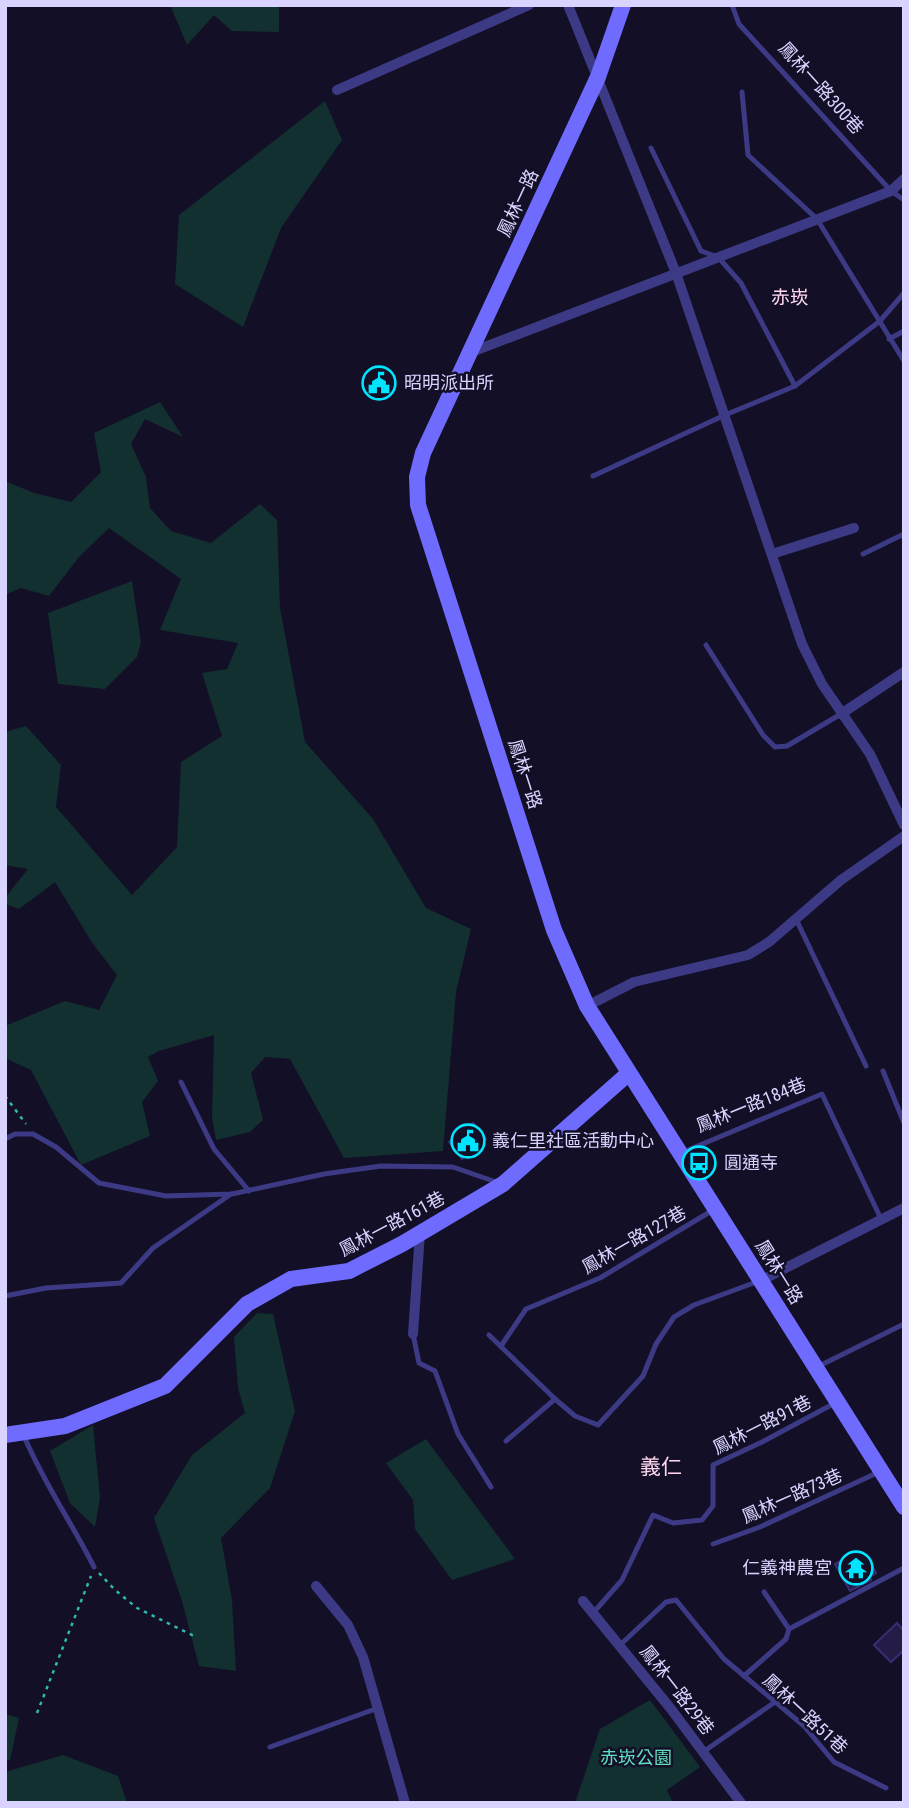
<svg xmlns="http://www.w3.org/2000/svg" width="909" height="1808" font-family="'Roboto Condensed','Noto Sans TC',sans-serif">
<rect width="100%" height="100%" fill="#130f26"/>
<g fill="#12302f">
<polygon points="170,5 279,5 279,32 232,31 214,15 187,45"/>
<polygon points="325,101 342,140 281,228 243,327 175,284 179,215"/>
<polygon points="160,402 183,437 145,419 131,444 146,477 150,508 171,531 211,543 260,504 277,520 280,608 305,742 373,819 426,908 471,929 456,992 443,1151 344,1158 290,1059 265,1057 251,1073 263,1120 250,1132 216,1140 212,1118 214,1035 159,1051 148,1057 158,1081 142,1102 150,1136 81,1165 31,1070 5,1058 5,1026 65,1001 99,1010 117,975 93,944 55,882 19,909 5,904 5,898 28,869 5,865 5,732 26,726 61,765 56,807 132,895 177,847 181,762 222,736 202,673 227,669 238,643 160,630 181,579 109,528 79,557 49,596 21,588 5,595 5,481 34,493 71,502 101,472 94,433"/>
<polygon points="132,581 141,642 137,657 105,689 58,684 48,613"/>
<polygon points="257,1313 273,1314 295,1411 270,1488 221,1538 232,1600 236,1671 199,1666 182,1601 154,1518 192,1455 245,1413 238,1388 234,1337"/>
<polygon points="93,1425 100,1498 95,1527 70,1503 50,1451"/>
<polygon points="426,1439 515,1559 452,1580 415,1529 413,1500 386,1463"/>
<polygon points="650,1700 700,1767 667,1790 673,1803 575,1803 600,1729"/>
<polygon points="5,1714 19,1718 10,1760 5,1760"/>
<polygon points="63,1755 118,1776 127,1803 5,1803 5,1772"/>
</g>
<g fill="#241b47" stroke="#3b2d73" stroke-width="2">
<polygon points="473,1123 486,1139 462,1159 449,1142"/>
<polygon points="855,1553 859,1559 866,1555 876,1573 870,1577 871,1580 850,1591 835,1564"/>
<polygon points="897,1623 904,1631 904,1650 891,1662 874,1645"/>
</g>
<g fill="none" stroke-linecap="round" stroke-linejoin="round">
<g stroke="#2fb8b0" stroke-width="2.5" stroke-dasharray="3.5 5" stroke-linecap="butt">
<polyline points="5,1096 26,1124"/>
<polyline points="99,1573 115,1590 137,1608 196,1637"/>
<polyline points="37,1713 91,1576"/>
</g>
<g stroke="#3d3a85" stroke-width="5">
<polyline points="732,5 739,24 891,191 904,200"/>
<polyline points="742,92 748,155 817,219 904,361"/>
<polyline points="651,148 701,251 718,257 741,283 795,386"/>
<polyline points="889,339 904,331"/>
<polyline points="593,476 725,415 795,386 880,321 904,293"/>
<polyline points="863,554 904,534"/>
<polyline points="706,645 763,735 775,747 787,746 841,714"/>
<polyline points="796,919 866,1066"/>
<polyline points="883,1071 904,1123"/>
<polyline points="181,1082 214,1149 249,1191"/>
<polyline points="5,1139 15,1134 33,1134 56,1147 99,1183 166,1196 232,1194 324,1174 381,1166 453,1167 496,1182"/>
<polyline points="681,1153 822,1094 881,1219"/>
<polyline points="5,1296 46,1288 121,1283 153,1248 231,1194"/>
<polyline points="413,1334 419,1363 435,1371 458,1434 491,1487"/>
<polyline points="489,1335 555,1399 575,1416 598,1425 643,1376 656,1344 674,1317 694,1305 759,1281"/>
<polyline points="501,1346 526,1309 600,1278 713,1210"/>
<polyline points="819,1366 904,1324"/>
<path d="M24 1436C43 1482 72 1523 94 1567"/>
<polyline points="506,1441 555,1399"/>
<polyline points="713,1544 760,1527 879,1472"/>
<polyline points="764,1592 789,1629 904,1568"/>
<polyline points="593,1613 622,1580 653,1515 673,1523 702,1520 713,1506 713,1465 762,1442 835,1403"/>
<polyline points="619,1646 666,1602 676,1600 724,1659 804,1726 834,1762 886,1788"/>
<polyline points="744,1676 786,1639 789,1629"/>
<polyline points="270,1747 378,1708"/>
<polyline points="703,1752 775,1702"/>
</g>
<g stroke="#3d3a85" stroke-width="10">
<polyline points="568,5 676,273 802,644 822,684 870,754 904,825"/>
<polyline points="337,90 529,5"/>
<polyline points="469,353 891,191 904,179"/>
<polyline points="772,554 854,528"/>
<polyline points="841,714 904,672"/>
<polyline points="587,1006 634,982 748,955 769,942 841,880 904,836"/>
<polyline points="762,1280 904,1208"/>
<polyline points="413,1334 420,1233"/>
<polyline points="316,1586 348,1625 363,1657 405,1803"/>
<polyline points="583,1601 671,1709 741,1803"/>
</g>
<g stroke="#6f6bff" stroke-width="16">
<polyline points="623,5 598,77 423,453 417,477 418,505 554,930 587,1006 904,1507"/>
<polyline points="5,1435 65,1426 165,1386 247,1304 291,1279 349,1271 402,1244 503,1184 629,1073"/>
</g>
</g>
<defs>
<symbol id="civic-ring" viewBox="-11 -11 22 22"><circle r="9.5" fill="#130f26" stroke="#00e5ff" stroke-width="1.5"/><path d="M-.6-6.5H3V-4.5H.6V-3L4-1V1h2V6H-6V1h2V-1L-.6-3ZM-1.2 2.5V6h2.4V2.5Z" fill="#00e5ff"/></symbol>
<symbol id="bus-ring" viewBox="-11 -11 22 22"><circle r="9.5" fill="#130f26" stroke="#00e5ff" stroke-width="1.5"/><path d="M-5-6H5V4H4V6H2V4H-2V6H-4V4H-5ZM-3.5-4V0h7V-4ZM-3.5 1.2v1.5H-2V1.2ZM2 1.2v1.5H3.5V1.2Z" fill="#00e5ff"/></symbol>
<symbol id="temple-ring" viewBox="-11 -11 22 22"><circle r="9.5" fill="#130f26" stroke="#00e5ff" stroke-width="1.5"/><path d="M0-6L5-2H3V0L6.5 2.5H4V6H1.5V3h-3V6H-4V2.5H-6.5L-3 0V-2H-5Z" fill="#00e5ff"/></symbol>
</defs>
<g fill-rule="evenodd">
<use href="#civic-ring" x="360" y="364" width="38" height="38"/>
<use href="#civic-ring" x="449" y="1122" width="38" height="38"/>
<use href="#bus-ring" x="680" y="1144" width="38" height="38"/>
<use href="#temple-ring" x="837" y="1549" width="38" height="38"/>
</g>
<g text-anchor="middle" stroke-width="5" stroke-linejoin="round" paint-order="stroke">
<g font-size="18" fill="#d9d4ff" stroke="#130f26">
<text transform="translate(821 88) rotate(48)" y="6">鳳林一路300巷</text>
<text transform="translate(518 203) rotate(-65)" y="6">鳳林一路</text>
<text transform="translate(525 774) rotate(72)" y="6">鳳林一路</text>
<text transform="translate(751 1105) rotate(-22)" y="6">鳳林一路184巷</text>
<text transform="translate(392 1224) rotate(-28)" y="6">鳳林一路161巷</text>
<text transform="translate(634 1240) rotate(-30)" y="6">鳳林一路127巷</text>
<text transform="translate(779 1272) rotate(58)" y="6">鳳林一路</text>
<text transform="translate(762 1425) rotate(-27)" y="6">鳳林一路91巷</text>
<text transform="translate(792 1496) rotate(-24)" y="6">鳳林一路73巷</text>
<text transform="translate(677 1690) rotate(52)" y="6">鳳林一路29巷</text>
<text transform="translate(805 1714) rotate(43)" y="6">鳳林一路51巷</text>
</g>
<g font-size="18" fill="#d9d4ff" stroke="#130f26" text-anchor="start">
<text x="404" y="389">昭明派出所</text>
<text x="492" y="1147">義仁里社區活動中心</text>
<text x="724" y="1169">圓通寺</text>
<text x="832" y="1574" text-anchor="end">仁義神農宮</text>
</g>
<g font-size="18" fill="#5fe0c0" stroke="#130f26">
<text x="636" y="1764">赤崁公園</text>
</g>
<g font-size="19" fill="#ffd6f0" stroke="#130f26">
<text x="790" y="304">赤崁</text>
</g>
<g font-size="21" fill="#ffd6f0" stroke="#130f26">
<text x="661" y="1474">義仁</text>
</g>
</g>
<rect width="909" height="1808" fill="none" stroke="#d9d4ff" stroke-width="14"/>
</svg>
